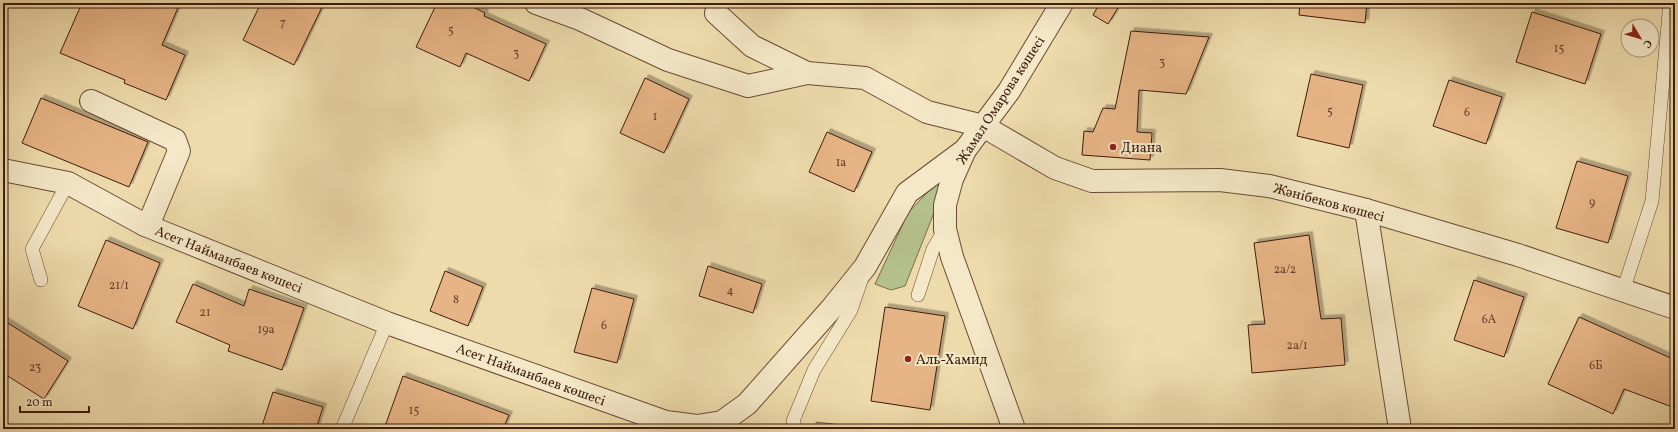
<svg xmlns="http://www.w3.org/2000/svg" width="1678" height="432" font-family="Vollkorn,serif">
<defs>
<filter id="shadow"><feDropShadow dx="3.5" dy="-3.5" stdDeviation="0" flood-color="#0004"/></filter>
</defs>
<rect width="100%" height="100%" fill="#eedbab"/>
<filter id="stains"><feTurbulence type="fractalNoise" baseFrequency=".005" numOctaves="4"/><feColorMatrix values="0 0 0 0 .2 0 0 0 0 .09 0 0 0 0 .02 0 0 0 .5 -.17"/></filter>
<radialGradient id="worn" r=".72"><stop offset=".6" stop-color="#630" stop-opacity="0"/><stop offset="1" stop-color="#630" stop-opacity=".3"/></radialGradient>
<g fill="#b5c18c" stroke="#7a6e4d">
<polygon points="952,166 939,194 932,218 905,286 891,290 875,284 908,213"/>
<polygon points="816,422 876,429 817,429"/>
</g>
<g fill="#e7b485" stroke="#3e1b0e" filter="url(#shadow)">
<polygon points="82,3 180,3 162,45 185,55 166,100 124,83 125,80 60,53"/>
<polygon points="261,3 324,3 294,65 243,40"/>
<polygon points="437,3 465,3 485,13 484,16 546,44 529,81 466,53 460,67 416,47"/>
<polygon points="1100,3 1121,3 1108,24 1093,15"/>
<polygon points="1300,3 1367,3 1365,23 1299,15"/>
<polygon points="1532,12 1601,34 1585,84 1516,62"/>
<polygon points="1131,31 1209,37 1186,94 1139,90 1137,132 1152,133 1150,160 1082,155 1084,131 1093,132 1103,108 1115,109"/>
<polygon points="1311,74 1363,85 1349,148 1297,136"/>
<polygon points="645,78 689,99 664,153 620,133"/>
<polygon points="1449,80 1502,97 1486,144 1433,126"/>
<polygon points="41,98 148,142 129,187 22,143"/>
<polygon points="827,132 872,152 854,192 809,172"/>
<polygon points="1577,161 1628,176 1608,243 1556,228"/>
<polygon points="1309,235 1321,319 1341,318 1345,365 1252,373 1248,325 1265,324 1254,243"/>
<polygon points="106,240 160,263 133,329 78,306"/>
<polygon points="708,266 762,284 753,313 699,296"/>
<polygon points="445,271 483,287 468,326 430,311"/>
<polygon points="1474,280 1524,297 1504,357 1454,340"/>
<polygon points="193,284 244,306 249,289 304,308 282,370 228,351 230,345 176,322"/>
<polygon points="592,288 634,299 617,363 574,352"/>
<polygon points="885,307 945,316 930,410 871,401"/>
<polygon points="1579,317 1675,360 1675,408 1624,389 1613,414 1548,384"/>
<polygon points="3,320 68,361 44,399 3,373"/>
<polygon points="403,376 509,415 503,429 384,429"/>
<polygon points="273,392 323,407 316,429 261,429"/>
</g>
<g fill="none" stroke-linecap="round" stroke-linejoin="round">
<defs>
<g id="service">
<polyline points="41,280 32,249 68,183"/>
<polyline points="1623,291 1652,201 1670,3"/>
<polyline points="918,295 933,249 945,229"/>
<polyline points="342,429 387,323"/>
<polyline points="796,429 793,421 814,370 851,310 861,281"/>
</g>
<g id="minor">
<polyline points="536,3 580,19 668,60 748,86 807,73"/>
<polyline points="716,13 752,46 807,73 865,78 927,112 983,126 1055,168 1092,181 1220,180 1269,186 1366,210 1518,255 1675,308"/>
<polyline points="91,101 175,140 179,151 152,216 145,225"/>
<polyline points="3,170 68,183 145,225 387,323 666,422 697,426 722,422 747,404 832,308 865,267 907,193 965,150"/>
<polyline points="1366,210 1400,429"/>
<polyline points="1014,429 952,257 945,229 945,205 952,179 965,150 1009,91 1062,3"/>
</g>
</defs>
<use href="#service" stroke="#6a4b35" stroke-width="14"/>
<use href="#minor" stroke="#6a4b35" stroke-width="24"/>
<use href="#service" stroke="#f4e8c8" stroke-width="13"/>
<use href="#minor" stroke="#f4e8c8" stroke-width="22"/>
</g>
<g fill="#8f2418" stroke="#f4e8c8" stroke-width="1.5">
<circle cx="1113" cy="147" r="4"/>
<circle cx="908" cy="359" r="4"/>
</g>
<g text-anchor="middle" stroke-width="4" stroke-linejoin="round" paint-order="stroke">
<g font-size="12" fill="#68412c">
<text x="283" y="26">7</text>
<text x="451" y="34">5</text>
<text x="1559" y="52">15</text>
<text x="516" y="57">3</text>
<text x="1162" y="66">3</text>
<text x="1330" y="115">5</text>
<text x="1467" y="116">6</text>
<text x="655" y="120">1</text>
<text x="841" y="166">1а</text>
<text x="1592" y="206">9</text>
<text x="1285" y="273">2а/2</text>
<text x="119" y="289">21/1</text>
<text x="730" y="294">4</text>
<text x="456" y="303">8</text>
<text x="205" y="316">21</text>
<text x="1489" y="323">6А</text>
<text x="604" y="329">6</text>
<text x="266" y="333">19а</text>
<text x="1297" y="349">2а/1</text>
<text x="1596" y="369">6Б</text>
<text x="35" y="371">23</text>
<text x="414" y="414">15</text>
</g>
<g font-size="14" fill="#3e1b0e" stroke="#f4e8c8">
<text transform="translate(1000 100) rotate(-57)" y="5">Жамал Омарова көшесі</text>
<text transform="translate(1329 202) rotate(15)" y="5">Жәнібеков көшесі</text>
<text transform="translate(229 259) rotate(22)" y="5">Асет Найманбаев көшесі</text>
<text transform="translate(531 374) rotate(20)" y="5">Асет Найманбаев көшесі</text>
</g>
<g font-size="14" fill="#3e1b0e" stroke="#f4e8c8" text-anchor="start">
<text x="1121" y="152">Диана</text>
<text x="916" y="364">Аль-Хамид</text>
</g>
</g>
<rect width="1678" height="432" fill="none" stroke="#eedbab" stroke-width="16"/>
<rect x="4" y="4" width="1670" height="424" fill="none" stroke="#3e1b0e" stroke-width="2"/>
<rect x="8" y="8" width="1662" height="416" fill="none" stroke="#3e1b0e"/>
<g transform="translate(1640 38) rotate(128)"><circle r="19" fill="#f4e8c8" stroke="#ab967e"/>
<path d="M0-3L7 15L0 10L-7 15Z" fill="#8f2418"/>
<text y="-6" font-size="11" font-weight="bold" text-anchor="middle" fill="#3e1b0e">С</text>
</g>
<path d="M20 406v6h69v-6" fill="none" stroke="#3e1b0e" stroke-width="2"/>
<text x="26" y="406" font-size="12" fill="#3e1b0e" stroke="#f4e8c8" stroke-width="3" paint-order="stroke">20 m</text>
<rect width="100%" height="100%" filter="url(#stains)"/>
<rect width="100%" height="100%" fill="url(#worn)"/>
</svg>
